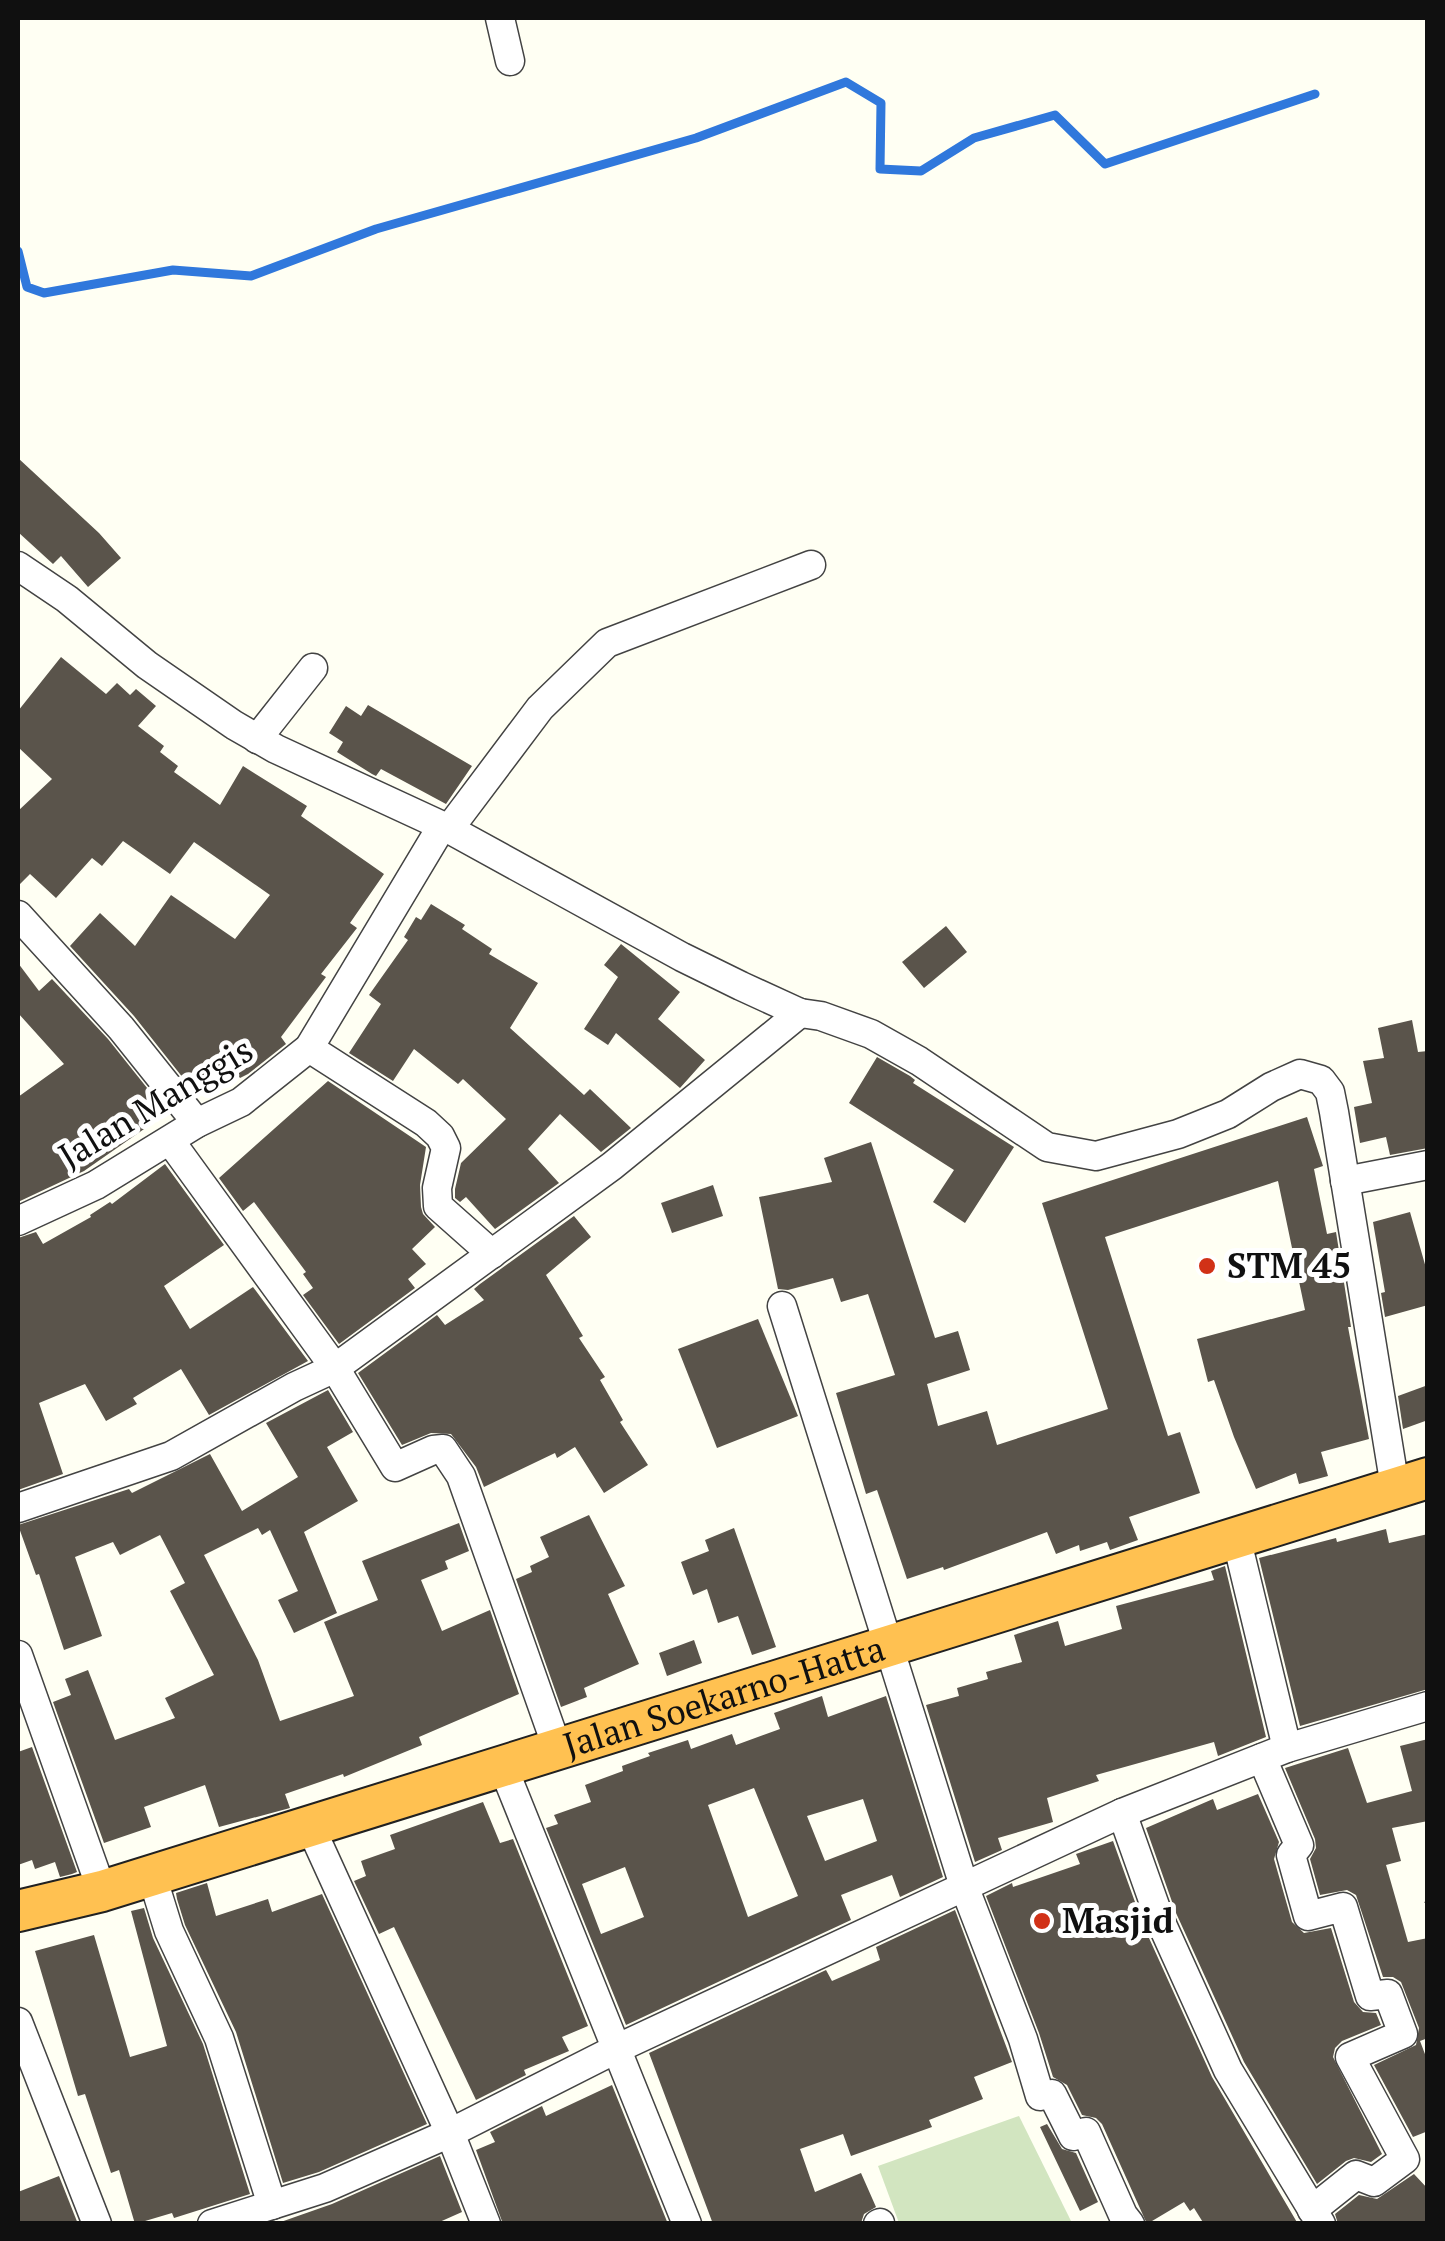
<svg xmlns="http://www.w3.org/2000/svg" width="1445" height="2241" font-family="'PT Serif',serif">
<rect width="100%" height="100%" fill="#fffff3"/>
<polygon fill="#d2e5c0" points="1019,2116 1072,2223 899,2223 878,2166"/>
<g fill="none" stroke-linecap="round" stroke-linejoin="round">
<polyline stroke="#3078dc" stroke-width="9" points="18,251 27,287 44,293 173,270 251,276 376,229 696,138 846,82 881,103 880,169 921,171 974,138 1055,115 1105,164 1315,94"/>
</g>
<g fill="#5a544b" fill-rule="evenodd">
<polygon points="18,458 99,533 121,558 88,587 61,556 53,564 18,532"/>
<polygon points="61,657 106,694 117,683 130,695 136,689 156,706 138,726 164,746 160,752 178,766 174,772 220,805 243,766 307,806 301,816 384,874 350,923 357,928 321,974 326,977 281,1037 286,1044 248,1074 240,1078 232,1067 195,1093 134,1016 70,946 100,913 135,946 171,895 235,939 270,895 194,842 170,874 123,841 102,866 92,858 56,898 30,874 18,886 18,811 52,779 18,747 18,711"/>
<polygon points="368,705 472,766 446,804 381,769 376,776 372,774 337,752 343,742 329,733 346,706 361,716"/>
<polygon points="431,904 465,925 462,929 492,949 489,954 538,983 510,1028 584,1095 590,1089 631,1128 601,1152 560,1114 528,1149 559,1183 495,1229 466,1197 460,1202 455,1198 455,1189 461,1163 506,1119 463,1079 458,1084 414,1049 393,1081 349,1053 381,1004 369,995 408,940 404,937 416,917 421,920"/>
<polygon points="946,926 967,952 924,988 902,962"/>
<polygon points="621,944 680,992 658,1019 705,1060 680,1088 616,1033 608,1045 584,1029 618,977 604,965"/>
<polygon points="18,963 39,991 52,979 108,1039 167,1113 84,1171 18,1202 18,1097 64,1064 18,1013"/>
<polygon points="1412,1020 1418,1052 1428,1051 1428,1148 1390,1155 1386,1137 1360,1143 1354,1107 1372,1103 1363,1061 1384,1058 1378,1028"/>
<polygon points="877,1057 910,1076 915,1080 913,1083 1014,1147 965,1223 933,1202 954,1170 849,1103"/>
<polygon points="328,1081 426,1147 420,1185 421,1207 423,1214 435,1227 412,1249 426,1264 408,1279 415,1288 339,1344 303,1295 313,1288 303,1274 306,1272 254,1202 243,1211 219,1178"/>
<polygon points="1307,1117 1323,1166 1314,1169 1327,1234 1336,1232 1351,1327 1348,1327 1369,1439 1321,1452 1328,1476 1299,1484 1296,1473 1256,1489 1234,1437 1214,1380 1208,1382 1197,1339 1305,1310 1278,1181 1105,1237 1168,1436 1180,1432 1200,1493 1129,1517 1138,1540 1110,1550 1107,1542 1080,1551 1079,1545 1056,1554 1047,1532 944,1570 943,1567 907,1579 877,1490 866,1494 836,1393 895,1375 868,1294 841,1302 833,1278 788,1290 778,1289 759,1197 832,1182 824,1158 871,1142 935,1338 958,1331 970,1370 927,1384 938,1426 987,1411 997,1445 1108,1409 1042,1203"/>
<polygon points="165,1164 224,1245 164,1286 190,1329 253,1287 308,1361 209,1415 181,1369 133,1398 137,1404 106,1421 85,1384 39,1403 63,1474 18,1490 18,1238 36,1232 43,1244 91,1217 90,1215 110,1202 112,1204"/>
<polygon points="713,1185 723,1216 672,1233 661,1203"/>
<polygon points="1410,1212 1428,1275 1428,1305 1385,1317 1381,1293 1385,1292 1373,1222"/>
<polygon points="574,1216 591,1237 546,1275 583,1336 579,1338 605,1377 600,1380 623,1420 620,1422 648,1465 604,1493 575,1447 557,1458 555,1453 484,1487 476,1467 451,1434 431,1433 402,1445 358,1373 437,1315 445,1325 484,1300 474,1289 480,1284"/>
<polygon points="758,1319 798,1416 717,1448 678,1349"/>
<polygon points="1428,1385 1428,1420 1403,1429 1398,1396"/>
<polygon points="328,1390 353,1432 327,1447 358,1501 304,1532 337,1613 294,1633 278,1600 298,1591 270,1530 262,1535 258,1528 204,1555 258,1660 280,1721 354,1696 324,1622 378,1600 362,1561 459,1523 469,1551 445,1561 448,1569 421,1580 442,1631 490,1610 519,1694 419,1737 422,1745 344,1777 343,1774 285,1794 290,1808 219,1827 205,1785 144,1807 151,1827 104,1843 53,1702 71,1695 65,1679 88,1670 115,1740 175,1718 165,1698 214,1675 170,1591 185,1583 160,1535 120,1555 113,1542 75,1557 102,1636 64,1650 39,1574 36,1575 18,1525 129,1489 132,1493 210,1454 242,1511 298,1477 266,1423"/>
<polygon points="589,1515 625,1586 608,1594 639,1664 584,1688 587,1697 561,1707 516,1579 532,1572 530,1566 549,1557 540,1537"/>
<polygon points="734,1528 776,1647 752,1655 738,1616 718,1623 707,1589 693,1595 681,1562 709,1551 705,1540"/>
<polygon points="1386,1529 1389,1543 1428,1534 1428,1689 1300,1726 1259,1558 1336,1538 1337,1542"/>
<polygon points="1225,1566 1266,1737 1218,1756 1214,1742 1096,1775 1099,1781 1047,1798 1053,1822 998,1838 1002,1850 975,1862 926,1705 959,1696 957,1688 988,1679 986,1672 1022,1662 1014,1635 1058,1621 1065,1646 1122,1629 1116,1606 1214,1580 1211,1571"/>
<polygon points="694,1640 702,1663 667,1676 659,1653"/>
<path d="M822 1696 828 1717 886 1696 943 1877 900 1897 892 1875 841 1895 851 1920 626 2025 546 1828 558 1824 554 1815 591 1802 585 1785 623 1771 622 1766 650 1756 648 1753 688 1740 691 1749 732 1734 736 1745 780 1729 774 1713ZM754 1788 798 1896 748 1917 708 1805ZM863 1799 877 1841 825 1861 807 1816ZM625 1867 644 1917 601 1934 582 1884Z"/>
<polygon points="1428,1739 1428,1821 1392,1828 1401,1861 1386,1865 1408,1942 1428,1938 1428,2038 1420,2041 1428,2062 1428,2131 1413,2137 1374,2065 1416,2045 1419,2028 1401,1982 1393,1977 1383,1977 1356,1895 1347,1890 1320,1895 1310,1859 1316,1848 1315,1839 1285,1768 1348,1748 1367,1803 1412,1791 1400,1746"/>
<polygon points="32,1747 77,1872 72,1874 60,1877 55,1862 35,1869 32,1860 18,1865 18,1752"/>
<polygon points="1258,1794 1279,1842 1274,1859 1292,1922 1304,1933 1331,1928 1354,2002 1363,2012 1376,2013 1381,2025 1342,2041 1335,2048 1333,2057 1382,2154 1371,2162 1354,2158 1346,2161 1317,2184 1244,2062 1176,1913 1146,1828 1213,1799 1217,1810"/>
<polygon points="483,1802 500,1843 513,1839 588,2026 562,2037 569,2051 524,2070 526,2075 476,2100 394,1927 379,1934 354,1881 366,1876 361,1861 395,1849 390,1835"/>
<polygon points="1113,1841 1144,1927 1212,2077 1298,2224 1204,2224 1194,2208 1190,2211 1184,2202 1147,2224 1102,2124 1096,2118 1082,2115 1067,2085 1053,2077 1039,2033 986,1896 1012,1883 1013,1887 1080,1864 1076,1854"/>
<polygon points="207,1883 216,1916 268,1899 272,1912 322,1894 427,2124 319,2172 283,2183 236,2032 185,1925 177,1899 176,1893"/>
<polygon points="144,1908 153,1938 203,2044 250,2194 174,2218 172,2213 135,2224 119,2170 111,2173 85,2094 78,2096 35,1951 94,1935 130,2057 167,2046 131,1911"/>
<polygon points="955,1910 1012,2062 974,2077 983,2099 929,2120 932,2127 851,2156 843,2134 800,2149 815,2192 861,2173 876,2207 864,2214 861,2223 713,2224 649,2053 826,1970 832,1981 880,1960 876,1947"/>
<polygon points="612,2085 668,2224 503,2224 476,2150 495,2142 490,2132 542,2106 546,2116"/>
<polygon points="1047,2124 1062,2149 1076,2153 1098,2202 1080,2211 1040,2127"/>
<polygon points="440,2156 462,2212 435,2224 275,2224 332,2204"/>
<polygon points="1414,2174 1428,2189 1428,2224 1338,2224 1335,2214 1359,2195 1377,2199"/>
<polygon points="59,2176 78,2224 18,2224 18,2192"/>
</g>
<g fill="none" stroke-linecap="round" stroke-linejoin="round">
<defs>
<g id="minor">
<polyline points="500,18 510,61"/>
<polyline points="18,566 67,599 147,665 234,725 276,749 449,829 682,957 741,986 800,1013 821,1016 871,1034 919,1061 1047,1147 1096,1156 1178,1134 1228,1114 1271,1087 1300,1074 1321,1080 1330,1092 1334,1112 1395,1487"/>
<polyline points="257,739 313,668"/>
<polyline points="449,829 540,708 607,643 811,565"/>
<polyline points="18,915 121,1028 197,1123"/>
<polyline points="309,1048 426,1123 440,1136 446,1148 437,1188 438,1206 492,1254"/>
<polyline points="171,1142 335,1368 395,1467 433,1450 443,1449 461,1476 558,1750"/>
<polyline points="1345,1181 1428,1165"/>
<polyline points="18,1221 96,1185 197,1123 241,1102 309,1048 442,826"/>
<polyline points="782,1306 964,1886 1023,2039 1040,2096 1052,2094 1073,2136 1086,2132 1123,2215 1130,2224"/>
<polyline points="18,1508 171,1456 294,1387 335,1368 612,1166 800,1013"/>
<polyline points="1236,1537 1287,1748"/>
<polyline points="18,1655 102,1891"/>
<polyline points="1262,1758 1299,1845 1291,1855 1308,1916 1343,1907 1370,1996 1388,1994 1403,2034 1350,2057 1405,2159 1374,2182 1356,2175 1312,2210"/>
<polyline points="503,1767 687,2224"/>
<polyline points="1122,1813 1160,1920 1228,2070 1321,2224"/>
<polyline points="310,1826 450,2133 486,2224"/>
<polyline points="152,1876 169,1931 219,2038 272,2205"/>
<polyline points="18,2022 97,2224"/>
<polyline points="212,2224 325,2188 450,2133 616,2049 1122,1813 1287,1748 1428,1706"/>
<polyline points="878,2224 880,2223"/>
</g>
<g id="highway">
<path id="s1" d="M18 1911 102 1891 1428 1478"/>
</g>
</defs>
<use href="#minor" stroke="#434343" stroke-width="31"/>
<use href="#highway" stroke="#212121" stroke-width="44"/>
<polyline stroke="#323232" stroke-width="5" stroke-dasharray="10 5" stroke-linecap="butt" points="1426,1904 1428,1902"/>
<use href="#minor" stroke="#fff" stroke-width="28"/>
<use href="#highway" stroke="#ffc151" stroke-width="40"/>
</g>
<g fill="#d13117" stroke="#fff" stroke-width="4">
<circle cx="1207" cy="1266" r="10"/>
<circle cx="1042" cy="1921" r="10"/>
</g>
<g text-anchor="middle" stroke-width="10" stroke-linejoin="round" paint-order="stroke">
<g font-size="35" fill="#101010" stroke="#fff">
<text transform="translate(156 1103) rotate(-31)" y="12">Jalan Manggis</text>
<text dy="12" stroke="none"><textPath href="#s1" startOffset="738">Jalan Soekarno-Hatta</textPath></text>
</g>
<g font-size="35" font-weight="bold" fill="#101010" stroke="#fff" text-anchor="start">
<text x="1227" y="1278">STM 45</text>
<text x="1062" y="1933">Masjid</text>
</g>
</g>
<rect width="1445" height="2241" fill="none" stroke="#101010" stroke-width="40"/>
</svg>
